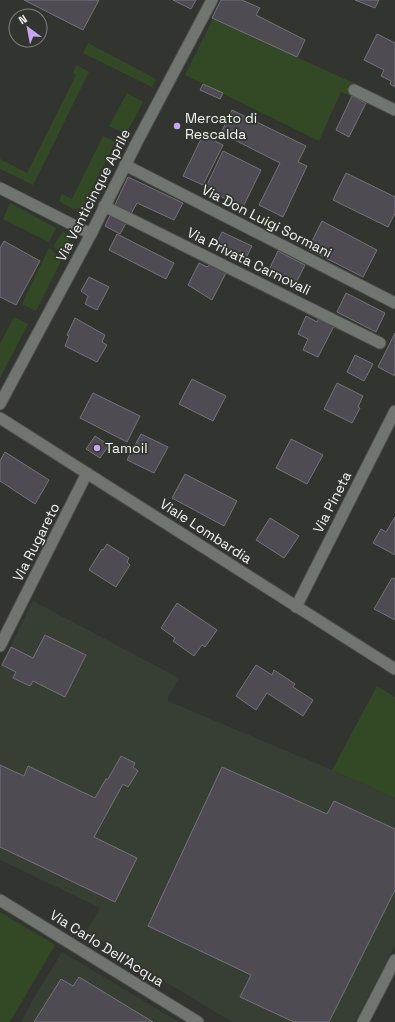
<svg xmlns="http://www.w3.org/2000/svg" width="395" height="1022" font-family="'Space Grotesk',sans-serif">
<rect width="100%" height="100%" fill="#31342f"/>
<g fill="#373e33">
<polygon points="33,601 179,678 168,697 168,701 332,770 395,798 395,945 355,1022 232,1022 124,957 120,953 86,931 100,908 0,860 0,667"/>
<polygon points="62,952 179,1022 21,1022 32,1001"/>
</g>
<g fill="#334926">
<polygon points="213,19 356,84 351,96 341,92 319,141 185,75"/>
<polygon points="88,43 156,79 152,87 83,53"/>
<polygon points="76,65 89,72 33,185 0,169 0,159 27,173 76,75 73,73"/>
<polygon points="127,93 143,102 126,134 109,126"/>
<polygon points="103,136 115,142 82,208 73,209 59,201 62,194 72,199"/>
<polygon points="10,203 56,228 49,242 3,219"/>
<path d="M63 231C67 235 72 244 71 249 70 252 68 255 66 258L53 246Z"/>
<polygon points="49,248 62,259 36,311 22,304"/>
<polygon points="14,317 28,324 0,378 0,344"/>
<polygon points="377,686 395,697 395,798 332,770"/>
<polygon points="0,912 55,945 10,1022 0,1022"/>
</g>
<g fill="#4e4c52" stroke="#757279">
<polygon points="24,0 99,0 83,30"/>
<polygon points="173,0 196,0 191,9"/>
<polygon points="221,0 242,0 260,8 256,15 305,40 297,57 212,18"/>
<polygon points="355,0 379,0 375,8"/>
<polygon points="377,34 395,43 395,87 390,84 391,81 381,76 384,70 364,60"/>
<polygon points="203,84 223,93 220,99 200,90"/>
<polygon points="352,96 366,103 349,137 336,130"/>
<polygon points="232,110 306,146 298,162 307,166 283,217 259,205 280,163 221,133"/>
<polygon points="203,135 223,145 203,185 183,176"/>
<polygon points="223,151 261,170 243,207 205,189"/>
<polygon points="346,173 395,197 395,213 388,227 333,200"/>
<polygon points="128,177 183,203 174,220 137,203 120,234 105,226"/>
<polygon points="322,221 377,250 363,277 308,249"/>
<polygon points="222,232 252,246 245,260 215,246"/>
<polygon points="117,234 174,263 166,279 109,250"/>
<polygon points="4,241 40,261 16,305 0,297 0,248"/>
<polygon points="278,251 305,265 294,287 267,274"/>
<polygon points="199,263 207,267 210,264 226,273 212,300 188,285"/>
<polygon points="89,277 109,287 97,310 85,304 88,296 81,291"/>
<polygon points="346,293 385,313 376,332 337,312"/>
<polygon points="306,316 317,322 319,318 334,326 318,357 303,350 308,339 298,334"/>
<polygon points="75,318 105,335 102,342 107,345 97,362 65,346 69,336 67,335"/>
<polygon points="395,333 395,376 378,367"/>
<polygon points="355,355 373,364 364,381 347,372"/>
<polygon points="192,379 226,396 213,421 179,404"/>
<polygon points="337,383 363,396 358,407 360,408 352,423 324,409"/>
<polygon points="93,393 140,416 127,442 80,418"/>
<polygon points="141,434 168,447 154,473 127,460"/>
<polygon points="95,436 109,445 100,458 86,449"/>
<polygon points="291,439 323,455 307,484 276,468"/>
<polygon points="5,452 49,480 35,504 0,481 0,461"/>
<polygon points="185,474 237,501 224,526 172,498"/>
<polygon points="395,517 395,555 373,543 381,529 386,532"/>
<polygon points="270,518 299,536 284,558 256,540"/>
<polygon points="107,544 129,558 127,562 130,565 116,587 89,570 102,549 103,550"/>
<polygon points="392,578 395,579 395,620 374,609"/>
<polygon points="177,603 217,630 205,647 202,645 194,656 173,641 175,638 161,628"/>
<polygon points="45,635 86,655 65,697 33,681 30,686 13,678 16,672 2,665 11,647 33,658"/>
<polygon points="256,665 272,675 274,670 295,684 293,687 313,700 303,716 267,693 256,710 236,696"/>
<polygon points="121,756 135,763 133,767 138,771 128,787 123,784 94,837 137,858 115,902 0,847 0,765 24,776 28,766 95,798 106,779 108,779"/>
<polygon points="222,767 327,814 334,801 395,829 395,890 329,1022 294,1022 240,997 251,975 148,926"/>
<polygon points="79,977 153,1022 34,1022 61,979 73,986"/>
</g>
<g fill="none" stroke-linecap="round" stroke-linejoin="round">
<defs>
<g id="minor">
<polyline points="354,90 395,110"/>
<polyline points="125,165 395,303"/>
<polyline points="0,188 91,234"/>
<polyline points="104,206 380,343"/>
<polyline points="0,404 91,234 137,142 212,0"/>
<polyline points="296,607 395,411"/>
<polyline points="0,646 87,473"/>
<polyline points="0,900 198,1022"/>
<polyline points="363,1022 395,960"/>
</g>
<polyline id="tertiary" points="0,418 395,669"/>
</defs>
<use href="#minor" stroke="#4d504c" stroke-width="13"/>
<use href="#tertiary" stroke="#4d504c" stroke-width="13"/>
<use href="#minor" stroke="#71756f" stroke-width="11"/>
<use href="#tertiary" stroke="#71756f" stroke-width="11"/>
</g>
<g fill="#c6a6f0" stroke="#31342f" stroke-width="1.5">
<circle cx="177" cy="126" r="4"/>
<circle cx="97" cy="448" r="4"/>
</g>
<g text-anchor="middle" stroke-width="3.5" stroke-linejoin="round" paint-order="stroke">
<g font-size="14" fill="#f3f5f2" stroke="#31342f" text-anchor="start">
<text x="185" y="123">Mercato di<tspan x="185" dy="16">Rescalda</tspan></text>
<text x="105" y="453">Tamoil</text>
</g>
<g font-size="14" fill="#f3f5f2" stroke="#31342f">
<text transform="translate(93 195) rotate(-63)" y="5">Via Venticinque Aprile</text>
<text transform="translate(267 221) rotate(27)" y="5">Via Don Luigi Sormani</text>
<text transform="translate(249 261) rotate(26)" y="5">Via Privata Carnovali</text>
<text transform="translate(332 502) rotate(-63)" y="5">Via Pineta</text>
<text transform="translate(206 531) rotate(33)" y="5">Viale Lombardia</text>
<text transform="translate(36 542) rotate(-63)" y="5">Via Rugareto</text>
<text transform="translate(107 948) rotate(32)" y="5">Via Carlo Dell'Acqua</text>
</g>
</g>
<g transform="translate(28 28) rotate(328)"><circle r="19" fill="#31342f" stroke="#7f817d"/>
<path d="M0-3L7 15L0 10L-7 15Z" fill="#c6a6f0"/>
<text y="-6" font-size="11" font-weight="bold" text-anchor="middle" fill="#f3f5f2">N</text>
</g>
</svg>
